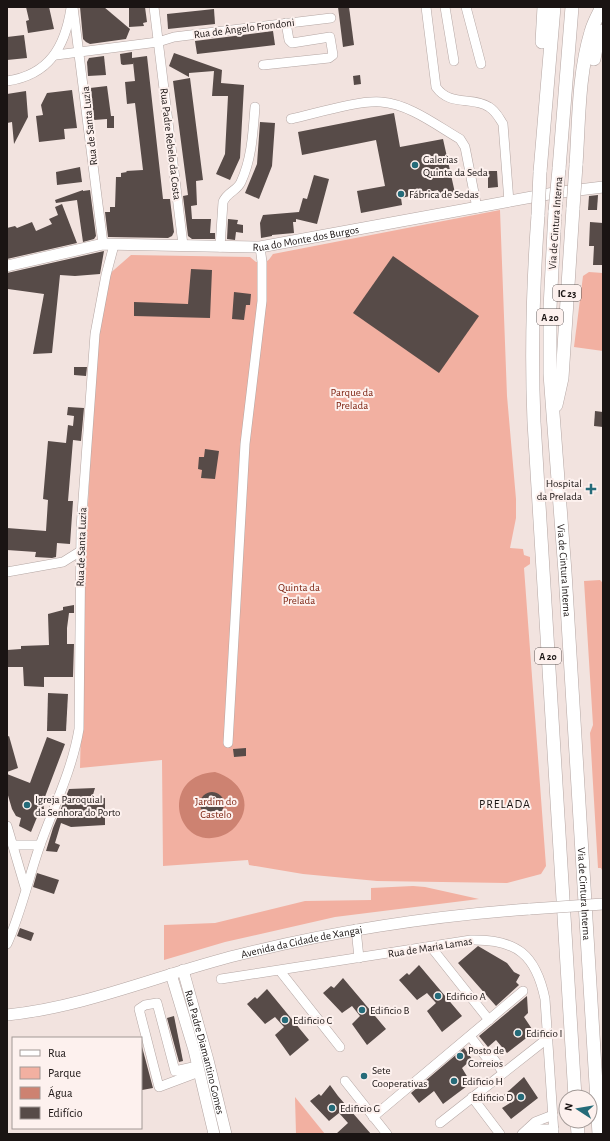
<svg xmlns="http://www.w3.org/2000/svg" width="610" height="1141" font-family="'Alegreya Sans',sans-serif">
<rect width="100%" height="100%" fill="#f2e3df"/>
<g fill="#f2b0a1">
<path d="M500 210 507 396 516 499V518L510 548 523 549 524 555 530 557V564L524 568 546 866 541 874 507 883 377 881 303 874 249 865 248 860 163 866 162 760 80 768 85 560 97 336 107 276 131 255 250 257 256 262C269 262 267 262 273 254Z"/>
<polygon points="589,272 603,273 603,351 574,347 583,276"/>
<polygon points="600,580 603,583 603,872 601,868 598,868 590,733 593,725 584,581"/>
<polygon points="413,886 425,887 479,899 335,917 225,942 164,960 164,925 215,923 305,901 371,900 371,888"/>
<polygon points="295,1097 325,1134 296,1134"/>
</g>
<path fill="#cd8271" fill-rule="evenodd" d="M215 772C240 779 255 804 236 826 231 832 225 835 218 837 174 848 160 775 215 772ZM213 792 220 795 224 806 218 815 210 816 201 809C199 800 203 793 213 792Z"/>
<g fill="#574b48">
<polygon points="26,7 49,7 54,29 28,33 26,21 29,20"/>
<polygon points="80,7 104,7 130,29 126,39 90,44 86,42 83,39"/>
<polygon points="129,7 145,7 147,22 143,23 144,26 129,27"/>
<polygon points="338,7 349,7 354,45 343,47"/>
<polygon points="214,9 215,24 168,29 167,14"/>
<polygon points="273,31 275,45 197,54 195,41"/>
<polygon points="24,35 27,58 7,60 7,37"/>
<polygon points="132,52 132,58 147,56 163,199 170,199 174,232 172,236 168,238 108,237 105,212 110,212 110,207 115,207 116,177 121,177 121,173 127,172 126,171 143,170 135,103 127,104 125,82 135,81 133,62 133,64 123,65 121,64 120,54"/>
<polygon points="174,53 222,70 221,83 244,85 240,158 230,180 216,174 225,154 228,96 212,96 214,71 189,73 189,77 169,66"/>
<polygon points="104,56 106,75 88,76 87,62 89,58"/>
<polygon points="360,75 361,84 354,85 353,76"/>
<polygon points="190,78 203,180 196,181 197,205 191,206 192,219 211,219 210,233 215,233 215,239 192,239 188,236 183,196 188,195 173,81"/>
<polygon points="107,86 111,116 114,116 114,128 107,128 107,119 94,120 90,88"/>
<polygon points="72,90 77,128 64,129 65,139 39,142 36,116 43,115 41,105 47,93"/>
<polygon points="26,91 28,117 14,144 12,122 7,123 7,94"/>
<polygon points="394,113 400,147 443,139 455,193 439,196 438,190 401,198 402,205 361,213 357,191 385,186 376,140 302,155 298,132"/>
<polygon points="260,122 275,123 272,166 259,199 245,193 257,164"/>
<polygon points="80,167 82,182 57,185 56,172"/>
<polygon points="488,171 497,171 498,187 488,188"/>
<polygon points="314,175 329,179 317,224 296,219 296,222 293,222 294,233 272,235 272,236 261,238 260,223 263,215 299,212 303,198 307,199"/>
<polygon points="83,190 83,191 90,190 96,236 94,239 83,242 77,200 56,203 55,200"/>
<polygon points="598,195 597,210 588,210 589,196"/>
<polygon points="62,204 77,243 7,259 7,228 15,226 17,228 32,222 36,231 52,224 49,219 58,215 55,207"/>
<polygon points="228,219 238,220 237,224 243,225 243,233 236,232 235,240 227,239"/>
<polygon points="590,222 603,223 603,265 593,265 594,246 589,246"/>
<polygon points="104,251 100,274 75,276 60,275 52,353 33,354 44,294 8,289 7,273"/>
<polygon points="393,256 479,316 439,373 353,313"/>
<polygon points="191,269 212,270 210,318 134,316 134,302 188,304"/>
<polygon points="234,292 251,294 250,305 246,305 244,320 232,319"/>
<polygon points="74,367 87,367 86,376 74,375"/>
<polygon points="68,407 84,408 81,441 73,440 68,501 73,501 70,544 57,543 56,557 52,558 35,557 36,552 7,550 7,528 46,531 48,500 43,499 48,441 66,443 68,425 73,426 74,416 67,415"/>
<polygon points="595,411 603,412 603,427 594,426"/>
<polygon points="205,449 219,451 215,479 201,478 202,470 198,469 199,457 204,457"/>
<polygon points="74,605 74,613 69,613 67,628 67,644 74,644 73,677 44,677 44,687 24,686 23,667 7,667 7,650 21,649 21,646 49,645 48,614 63,610 63,607"/>
<polygon points="48,693 68,694 66,731 47,731"/>
<polygon points="9,736 18,768 7,772 7,737"/>
<polygon points="47,737 65,744 43,802 44,809 40,810 31,832 19,826 21,818 16,816 12,809 7,792 7,774 30,783"/>
<polygon points="246,748 246,756 234,757 233,749"/>
<polygon points="95,788 92,798 105,798 105,825 71,827 61,823 55,843 60,845 57,852 46,851 53,828 69,789"/>
<circle cx="212" cy="804" r="12"/>
<polygon points="37,873 59,880 54,894 33,887"/>
<polygon points="20,928 34,933 31,941 17,936"/>
<polygon points="478,946 507,963 514,972 520,975 516,982 519,985 496,1006 458,963"/>
<polygon points="419,965 462,1016 442,1032 427,1011 436,1003 427,993 417,1000 399,980 407,973 409,975"/>
<polygon points="343,978 386,1029 367,1045 352,1024 360,1016 352,1006 342,1013 323,993 331,986 334,988"/>
<polygon points="267,989 309,1040 290,1056 275,1035 284,1027 275,1017 265,1024 247,1004 255,997 257,999"/>
<polygon points="527,996 528,1013 524,1017 534,1032 507,1053 496,1040 488,1047 479,1036"/>
<polygon points="174,1016 183,1061 179,1062 167,1018"/>
<polygon points="141,1043 153,1088 142,1090 141,1085"/>
<polygon points="464,1048 472,1059 462,1068 471,1083 443,1104 434,1091 419,1103 411,1093"/>
<polygon points="524,1077 538,1098 511,1119 502,1108 510,1103 504,1095"/>
<polygon points="330,1085 338,1096 371,1134 336,1134 348,1123 339,1113 329,1121 310,1101 319,1094 321,1096"/>
</g>
<g fill="none" stroke-linecap="round" stroke-linejoin="round">
<defs>
<g id="minor">
<polyline points="73,7 103,244"/>
<polyline points="154,7 183,245"/>
<path d="M426 7 436 87C450 107 472 96 489 107 496 111 499 118 503 124L509 202"/>
<polyline points="445,7 454,61"/>
<polyline points="466,7 481,64"/>
<polyline points="56,55 158,42 174,37 331,18"/>
<polyline points="263,65 329,58 333,55 330,37 292,43 289,40 286,23"/>
<path d="M7 81C49 75 65 47 71 8"/>
<path d="M291 119C314 114 359 100 381 102 409 104 436 125 460 139L465 147 477 208"/>
<path d="M220 247 223 202C227 192 237 191 241 182 252 158 253 132 255 107"/>
<polyline points="7,572 63,562 79,552"/>
<polyline points="228,743 245,444 262,301 262,262 260,247"/>
<polyline points="7,826 25,887"/>
<polyline points="13,845 40,845"/>
<polyline points="356,929 359,958"/>
<path d="M7 944C21 913 28 880 39 848 53 808 72 771 79 729L81 528 95 334 106 275 114 245"/>
<polyline points="431,947 489,1020"/>
<polyline points="280,971 340,1047"/>
<path d="M221 979 471 940C517 939 536 955 545 999L554 1134"/>
<polyline points="470,1036 486,1057 490,1054 503,1072"/>
<polyline points="197,1066 175,1071 157,1003 145,1005 139,1009 159,1087 199,1072"/>
<polyline points="345,1081 387,1134"/>
<polyline points="472,1097 500,1134"/>
<polyline points="373,1117 523,991"/>
<polyline points="440,1123 548,1038"/>
<polyline points="528,1129 554,1129"/>
<polyline points="522,1134 535,1122 553,1115"/>
</g>
<g id="major">
<path id="s1" d="M7 266 103 244 260 247 554 193 603 187"/>
<path id="s2" d="M183 970 208 1060 226 1134"/>
<polyline points="171,974 194,1050 214,1134"/>
<path id="s3" d="M7 1015C86 1007 161 974 238 955 334 931 431 916 530 909"/>
</g>
<g id="highway">
<polyline points="542,42 544,7"/>
<polyline points="594,59 597,43 603,31"/>
<path d="M576 165C579 122 578 75 591 32 593 24 598 15 602 7"/>
<polyline points="559,169 572,7"/>
<polyline points="540,172 554,7"/>
<path id="s4" d="M555 211 550 308V374L565 572 599 1134"/>
<path d="M538 215C533 284 531 352 534 422L575 1097"/>
<polyline points="556,405 562,378 573,208"/>
<polyline points="577,1121 578,1134"/>
</g>
</defs>
<use href="#minor" stroke="#b4a6a3" stroke-width="10"/>
<use href="#major" stroke="#b4a6a3" stroke-width="12"/>
<use href="#highway" stroke="#b4a6a3" stroke-width="14"/>
<use href="#minor" stroke="#fff" stroke-width="9"/>
<use href="#major" stroke="#fff" stroke-width="11"/>
<use href="#highway" stroke="#fff" stroke-width="13"/>
<defs>
<polyline id="major-bridge" points="530,909 603,904"/>
<g id="highway-bridge">
<polyline points="573,208 576,165"/>
<polyline points="555,211 559,169"/>
<polyline points="538,215 540,172"/>
</g>
</defs>
<use href="#major-bridge" stroke="#b4a6a3" stroke-width="12" stroke-linecap="butt"/>
<use href="#highway-bridge" stroke="#b4a6a3" stroke-width="14" stroke-linecap="butt"/>
<use href="#major-bridge" stroke="#fff" stroke-width="11"/>
<use href="#highway-bridge" stroke="#fff" stroke-width="13"/>
</g>
<g fill="#256b79" stroke="#fdf1ee" stroke-width="1.5">
<circle cx="415" cy="165" r="4"/>
<circle cx="401" cy="194" r="4"/>
<path d="M589 483h4v4h4v4h-4v4h-4v-4h-4v-4h4z"/>
<circle cx="27" cy="805" r="4"/>
<circle cx="438" cy="996" r="4"/>
<circle cx="362" cy="1010" r="4"/>
<circle cx="285" cy="1020" r="4"/>
<circle cx="518" cy="1033" r="4"/>
<circle cx="460" cy="1056" r="4"/>
<circle cx="364" cy="1076" r="4"/>
<circle cx="454" cy="1081" r="4"/>
<circle cx="521" cy="1097" r="4"/>
<circle cx="332" cy="1108" r="4"/>
</g>
<g text-anchor="middle" stroke-width="4" stroke-linejoin="round" paint-order="stroke">
<g fill="#fdf1ee" stroke="#5e5655" stroke-width="1">
<rect x="553" y="285" width="28" height="16" rx="3"/>
<rect x="537" y="309" width="26" height="16" rx="3"/>
<rect x="535" y="648" width="26" height="16" rx="3"/>
</g>
<g font-size="10" font-weight="bold" fill="#1a1413">
<text x="567" y="297">IC 23</text>
<text x="550" y="321">A 20</text>
<text x="548" y="660">A 20</text>
</g>
<g font-size="11" fill="#1a1413" stroke="#fdf1ee">
<text transform="translate(244 28) rotate(-7)" y="4">Rua de Ângelo Frondoni</text>
<text transform="translate(89 126) rotate(-96)" y="4">Rua de Santa Luzia</text>
<text transform="translate(171 144) rotate(83)" y="4">Rua Padre Rebelo da Costa</text>
<text transform="translate(555 223) rotate(-86)" y="4">Via de Cintura Interna</text>
<text dy="4" stroke="none"><textPath href="#s1" startOffset="302">Rua do Monte dos Burgos</textPath></text>
<text transform="translate(81 547) rotate(-88)" y="4">Rua de Santa Luzia</text>
<text dy="4" stroke="none"><textPath href="#s4" startOffset="360">Via de Cintura Interna</textPath></text>
<text dy="4" stroke="none"><textPath href="#s4" startOffset="684">Via de Cintura Interna</textPath></text>
<text dy="4" stroke="none"><textPath href="#s3" startOffset="304">Avenida da Cidade de Xangai</textPath></text>
<text transform="translate(430 947) rotate(-9)" y="4">Rua de Maria Lamas</text>
<text dy="4" stroke="none"><textPath href="#s2" startOffset="85">Rua Padre Diamantino Gomes</textPath></text>
</g>
<g font-size="11" fill="#1a1413" stroke="#fdf1ee" text-anchor="start">
<text x="423" y="163">Galerias<tspan x="423" dy="13">Quinta da Seda</tspan></text>
<text x="409" y="198">Fábrica de Sedas</text>
<text x="582" y="487" text-anchor="end">Hospital<tspan x="582" dy="13">da Prelada</tspan></text>
<text x="35" y="803">Igreja Paroquial<tspan x="35" dy="13">da Senhora do Porto</tspan></text>
<text x="446" y="1000">Edificio A</text>
<text x="370" y="1014">Edificio B</text>
<text x="293" y="1024">Edificio C</text>
<text x="526" y="1037">Edificio I</text>
<text x="468" y="1054">Posto de<tspan x="468" dy="13">Correios</tspan></text>
<text x="372" y="1074">Sete<tspan x="372" dy="13">Cooperativas</tspan></text>
<text x="462" y="1085">Edificio H</text>
<text x="513" y="1101" text-anchor="end">Edificio D</text>
<text x="340" y="1112">Edificio G</text>
</g>
<g font-size="11" fill="#7e2412" stroke="#fdf1ee">
<text x="352" y="396">Parque da<tspan x="352" dy="13">Prelada</tspan></text>
<text x="299" y="591">Quinta da<tspan x="299" dy="13">Prelada</tspan></text>
<text x="216" y="805">Jardim do<tspan x="216" dy="13">Castelo</tspan></text>
</g>
<g font-size="12" letter-spacing="1" fill="#1a1413" stroke="#fdf1ee">
<text x="505" y="808">PRELADA</text>
</g>
</g>
<rect width="610" height="1141" fill="none" stroke="#1a1413" stroke-width="16"/>
<rect x="12" y="1037" width="130" height="92" fill="#fdf1ee" stroke="#a29996"/>
<rect x="20" y="1050" width="20" height="6" fill="#ffffff" stroke="#a29996"/>
<text x="48" y="1057" font-size="12" fill="#1a1413">Rua</text>
<rect x="20" y="1067" width="20" height="12" fill="#f2b0a1" stroke="#a29996"/>
<text x="48" y="1077" font-size="12" fill="#1a1413">Parque</text>
<rect x="20" y="1087" width="20" height="12" fill="#cd8271" stroke="#a29996"/>
<text x="48" y="1097" font-size="12" fill="#1a1413">Água</text>
<rect x="20" y="1107" width="20" height="12" fill="#574b48" stroke="#a29996"/>
<text x="48" y="1117" font-size="12" fill="#1a1413">Edifício</text>
<g transform="translate(578 1109) rotate(282)"><circle r="19" fill="#fdf1ee" stroke="#a29996"/>
<path d="M0-3L7 15L0 10L-7 15Z" fill="#256b79"/>
<text y="-6" font-size="11" font-weight="bold" text-anchor="middle" fill="#1a1413">N</text>
</g>
</svg>
